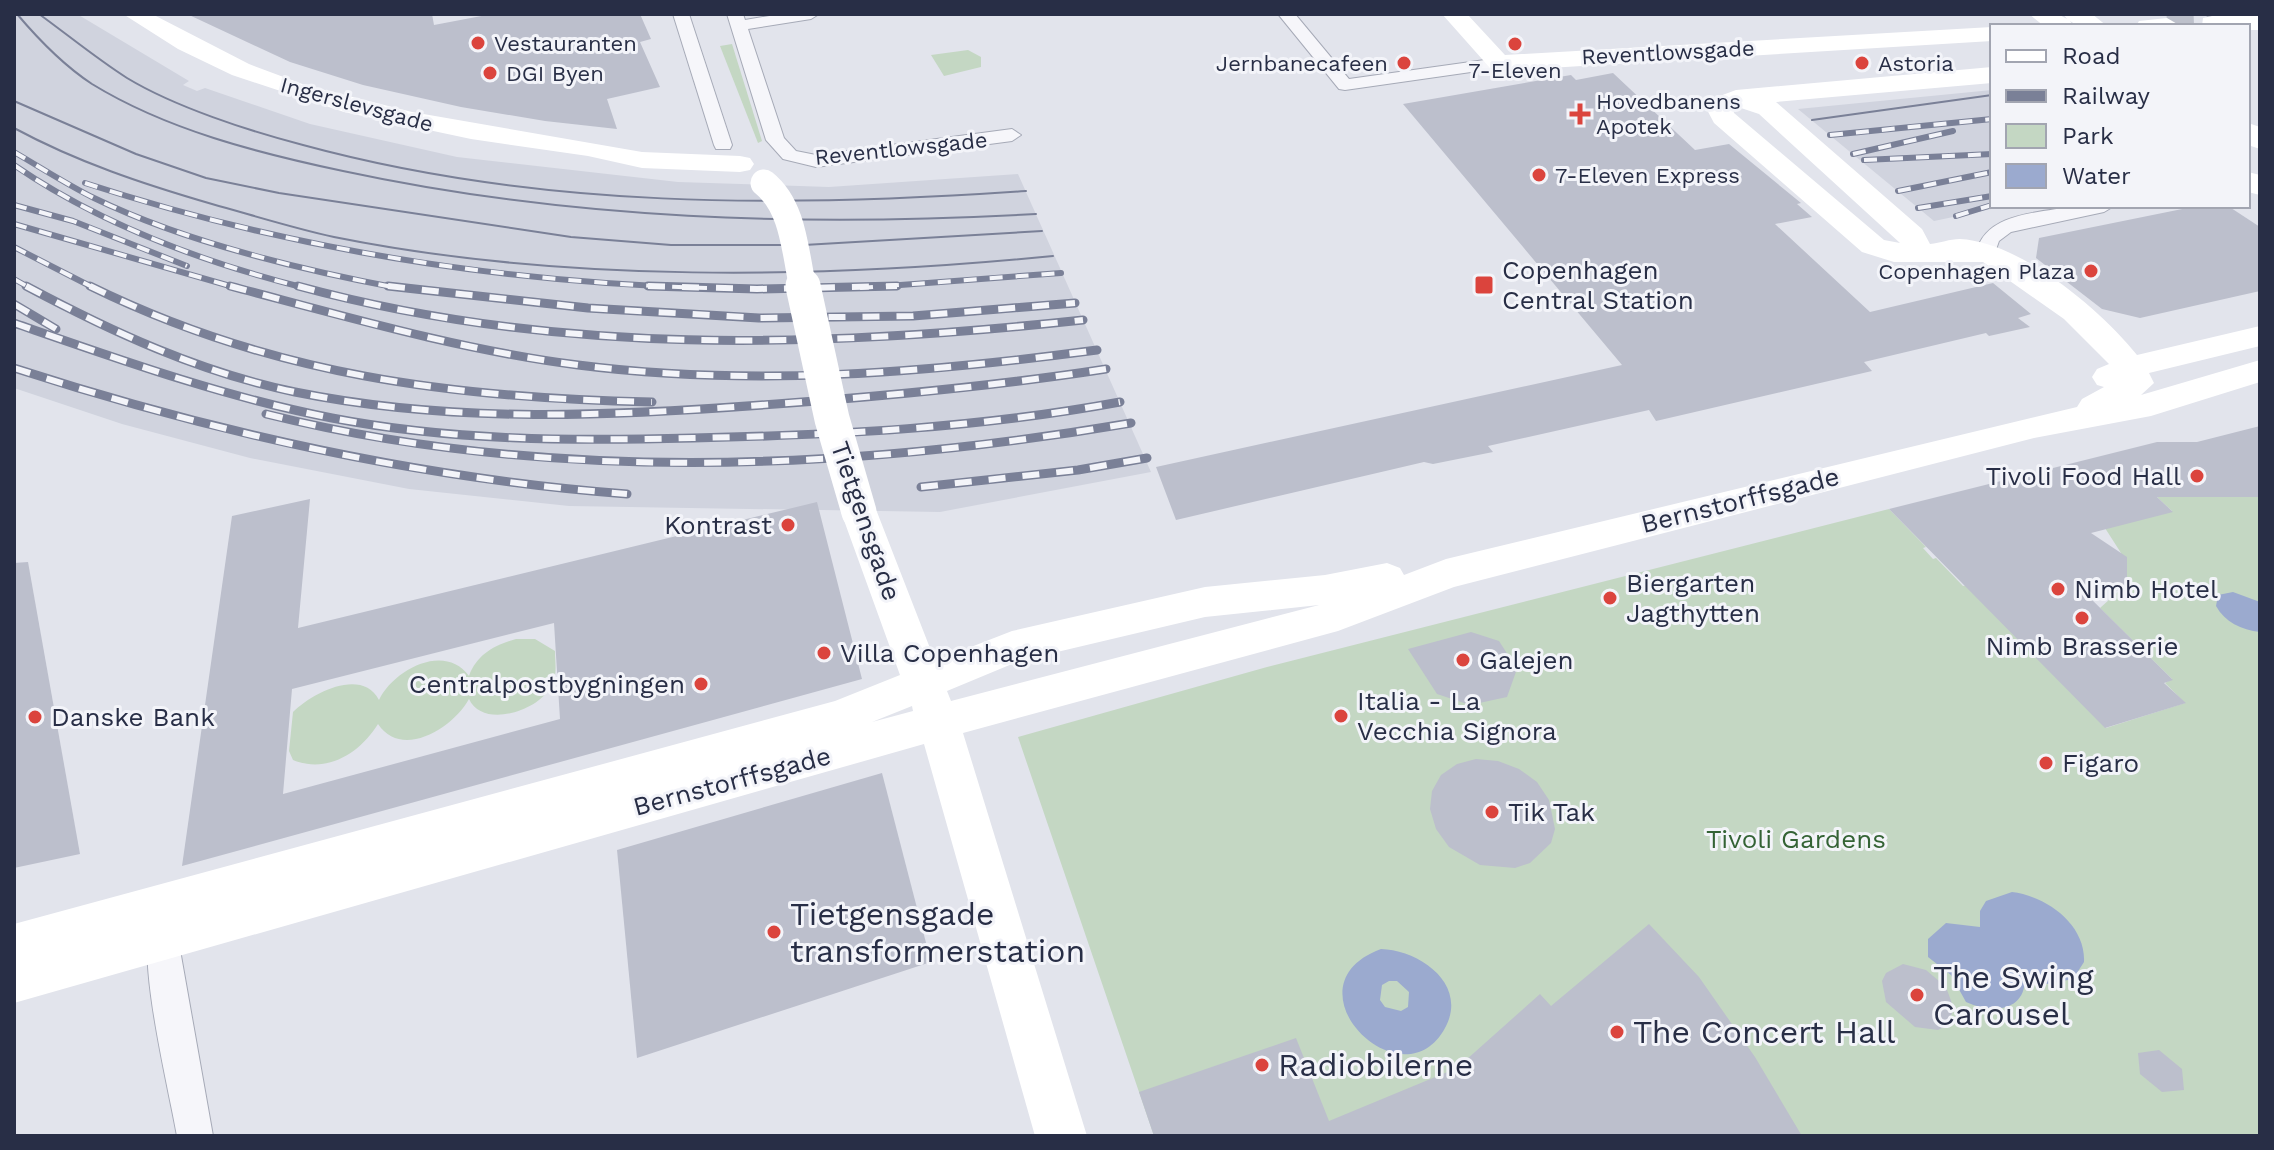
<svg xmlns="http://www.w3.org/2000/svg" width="2274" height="1150" font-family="'Work Sans',sans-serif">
<rect width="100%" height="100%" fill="#e2e4ec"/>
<g fill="#d0d3de">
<polygon points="14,14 77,14 189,81 183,85 197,91 205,88 310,124 457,157 678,182 829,187 1018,174 1151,472 940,512 569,506 409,489 250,458 122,424 14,388"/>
<polygon points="1992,90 1992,206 2006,206 1934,221 1798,109"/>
</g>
<g fill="#c4d7c3">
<polygon points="732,44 762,141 758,143 720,46"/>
<polygon points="968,50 981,57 981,67 944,76 931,55"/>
<polygon points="2157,497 2260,497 2260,1136 1154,1136 1018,737 1267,667 1889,509 1926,547 1923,548 1933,559 1936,558 1963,586 1982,582 2106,728 2185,703 2165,683 2172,679 2100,608 2120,590 2121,553 2105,528 2172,511"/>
<path d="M516 639H535L555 651C555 665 558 676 550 688 537 711 483 729 469 699 453 728 402 760 378 724 360 753 327 774 293 760L289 751 293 712C312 693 362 667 379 700 393 670 445 642 469 676 477 654 495 645 516 639Z"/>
</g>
<g fill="#9baacf" fill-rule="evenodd">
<path d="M2233 592 2260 602V632C2241 630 2225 622 2216 606L2218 595Z"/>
<path d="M2012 892C2046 896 2086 924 2084 962L2073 979 2047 984 2025 977C2026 1012 1992 1014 1966 1002L1951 975 1928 957V939L1946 923 1980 927V911L1986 901Z"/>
<path d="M1381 949C1419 950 1469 984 1445 1028 1402 1107 1281 986 1381 949ZM1389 981H1397L1409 992 1408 1007 1401 1011 1385 1007 1380 1000 1382 985Z"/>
</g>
<g fill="#bcbfcc" fill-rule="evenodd">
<polygon points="187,14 432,14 434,25 492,14 640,14 651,39 640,42 660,87 607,99 617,129 545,121 461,107 363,85 290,62"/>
<polygon points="1613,73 1695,150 1729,144 1801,203 1797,204 1812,217 1775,224 1870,312 1993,283 2031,314 2018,318 2030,327 1989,336 1986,333 1864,362 1872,371 1656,421 1649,410 1488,446 1493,452 1433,464 1424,462 1176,520 1156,467 1622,365 1403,104 1571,75 1576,80"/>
<polygon points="2197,206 2228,206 2260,227 2260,291 2140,318 2102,309 2036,258 2039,238"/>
<polygon points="2260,426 2260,497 2157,497 2173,512 2091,533 2127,557 2127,591 2081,589 2173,680 2164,683 2186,703 2105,728 1889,509 2157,442 2197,442"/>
<path d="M310 499 298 628 817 502 862 679 182 866 232 516ZM554 623 560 719 283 794 292 689Z"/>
<polygon points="28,562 80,854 14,868 14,563"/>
<polygon points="1471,632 1499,641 1517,669 1507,697 1470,705 1437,694 1408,649"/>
<polygon points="1476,759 1498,761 1519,769 1537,782 1549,800 1555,829 1551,843 1530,863 1515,868 1480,865 1449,847 1436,829 1430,809 1432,791 1441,775 1457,764"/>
<polygon points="882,773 931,962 637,1058 617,850"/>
<polygon points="1649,924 1699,977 1755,1057 1802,1136 1154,1136 1139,1092 1296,1038 1329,1121 1457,1068 1540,994 1551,1006"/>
<polygon points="1903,964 1926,970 1946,987 1954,1009 1946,1026 1938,1030 1915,1027 1886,1002 1882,981 1886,973"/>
<polygon points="2159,1050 2182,1069 2184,1090 2162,1092 2140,1074 2138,1053"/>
</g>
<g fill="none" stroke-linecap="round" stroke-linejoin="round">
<polyline stroke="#bdc0cb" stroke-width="27" stroke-dasharray="27 13" stroke-linecap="butt" points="2167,25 2212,23"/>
<defs>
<g id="street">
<polygon points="673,14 689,14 732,145 730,149 716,149 714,145"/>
<polygon points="727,14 743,14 745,20 781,14 819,14 811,19 748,29 784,138 796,151 816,155 1012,129 1021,135 1012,141 816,167 783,159 766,140"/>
<polygon points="1278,14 1295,14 1349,79 1499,58 1508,63 1499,68 1345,90 1339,89"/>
<path d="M2076 206H2114L2104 212 2011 232 1999 241 1993 258 1986 260 1976 254C1984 212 2040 213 2076 206Z"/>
<path d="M163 912 174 916 213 1136H177C169 1089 135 955 152 916Z"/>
</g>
</defs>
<use href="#street" stroke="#a6aab7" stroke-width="2"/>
<use href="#street" fill="#f6f6fa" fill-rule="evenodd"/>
<g fill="#fff" fill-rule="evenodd">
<polygon points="123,14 152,14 249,64 305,85 412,112 642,152 740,156 750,158 754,164 750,170 740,172 642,168 588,156 471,139 344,112 232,75 178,49"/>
<polygon points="1442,14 1467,14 1505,55 1992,27 1992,41 1499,71 1490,68"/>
<polygon points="2029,14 2058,14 2067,19 2063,14 2092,14 2107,26 2078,26 2070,21 2073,26 2044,26"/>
<polygon points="2212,16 2260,16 2260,30 2248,30 2248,26 2202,26 2203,18"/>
<polygon points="2167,18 2179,25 2136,26 2139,21"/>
<path d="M1992 67V83L1776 102 1922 229 1930 244C1941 243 1949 239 1960 239 2020 242 2100 309 2137 355L2260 326V346L2149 373 2154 383 2141 395 2260 360V382L2151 416 2034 438 1454 587 1338 631 963 733 1087 1136H1035L924 744 14 1003V924L835 701 900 675 841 512 846 503 859 499 872 503 877 512 935 661 1012 631 1205 587 1325 575 1387 563 1400 568 1404 575 1446 559 2077 407 2082 399 2104 387 2097 385 2092 377 2097 369 2109 364 2064 319 1983 262H1894L1862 252 1714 123 1705 106 1709 100 1736 90ZM1738 107 1759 114 1900 243 1884 240 1734 113 1733 109ZM1319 605 951 701 947 691 1019 661 1205 617ZM912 706 913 711 872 722Z"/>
<polygon points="2248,123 2260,127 2260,149 2248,145"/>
<polygon points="2248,172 2260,175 2260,195 2248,192"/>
</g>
<g stroke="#7a8097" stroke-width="2">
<path d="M17 14C39 40 63 65 92 84 167 130 258 153 343 171 571 220 804 227 1036 214"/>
<path d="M39 14C68 35 97 59 127 78 175 107 249 131 303 145 538 209 785 208 1026 191"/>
<polyline points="14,101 136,154 206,178 279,193 571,237 671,245 804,245 1042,231"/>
<polyline points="1812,120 1992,95"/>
<path d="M14 128C77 162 143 184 212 204 252 215 293 228 334 237 562 283 822 279 1053 256"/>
</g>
<defs>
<g id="rail-far1">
<polyline points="1830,135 1992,119"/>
<path d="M14 152C40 167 66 184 94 198 182 241 302 270 398 288"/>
<polyline points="1853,154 1953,131"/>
<polyline points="1864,160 1992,154"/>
<path d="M14 165C100 224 205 263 305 288"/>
<path d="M85 183C285 248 497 282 707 288"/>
<polyline points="1898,191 1992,172"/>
<polyline points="14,205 73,221 187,266"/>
<polyline points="1918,208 1992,196"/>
<polyline points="1956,216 1992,205"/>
<polyline points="14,224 237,288"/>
<polyline points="14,247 94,288"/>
<polyline points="14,279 30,288"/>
<polyline points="860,288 1061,273"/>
</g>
<g id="rail">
<path d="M26 286C112 332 199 372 295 392 453 424 615 416 776 404 886 396 996 386 1106 369"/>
<path d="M90 286C271 375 452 398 652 402"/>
<path d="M230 286C344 316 460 350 578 365 751 387 924 373 1097 350"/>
<path d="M298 286C555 356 820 348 1083 320"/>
<polyline points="388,286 588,308 759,318 913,316 1075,303"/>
<polyline points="648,286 757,289 897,286"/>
<polyline points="14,304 56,329"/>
<path d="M14 323C118 359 224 397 332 418 451 441 573 441 693 438 837 435 979 428 1120 402"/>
<path d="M14 368C215 433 416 478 627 494"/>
<path d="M266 414C548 484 847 471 1131 423"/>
<polyline points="921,487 1078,470 1147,458"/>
</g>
</defs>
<use href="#rail-far1" stroke="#7a8097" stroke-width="6"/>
<use href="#rail" stroke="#7a8097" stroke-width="9"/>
<use href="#rail-far1" stroke="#f3f4f9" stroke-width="4" stroke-dasharray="13" stroke-linecap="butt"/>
<use href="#rail" stroke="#f3f4f9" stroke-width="6" stroke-dasharray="17" stroke-linecap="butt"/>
<path stroke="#fff" stroke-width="27" d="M764 183C794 207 795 253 803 288"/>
<polyline stroke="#fff" stroke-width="35" points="803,286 832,419 859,512"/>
</g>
<g fill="#db443d" stroke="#f3f4f9" stroke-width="3">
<circle cx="478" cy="43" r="8"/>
<circle cx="1515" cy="44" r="8"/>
<circle cx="1404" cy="63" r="8"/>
<circle cx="1862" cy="63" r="8"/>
<circle cx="490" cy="73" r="8"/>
<path d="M1576 102h8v8h8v8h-8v8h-8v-8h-8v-8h8z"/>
<circle cx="1539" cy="175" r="8"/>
<circle cx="2091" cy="271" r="8"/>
<rect x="1474" y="275" width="20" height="20" rx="4"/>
<circle cx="2197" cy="476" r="8"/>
<circle cx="788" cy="525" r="8"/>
<circle cx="2058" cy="589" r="8"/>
<circle cx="1610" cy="598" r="8"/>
<circle cx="2082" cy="618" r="8"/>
<circle cx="824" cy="653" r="8"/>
<circle cx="1463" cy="660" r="8"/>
<circle cx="701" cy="684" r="8"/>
<circle cx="1341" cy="716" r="8"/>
<circle cx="35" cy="717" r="8"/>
<circle cx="2046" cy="763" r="8"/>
<circle cx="1492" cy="812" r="8"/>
<circle cx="774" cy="932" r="8"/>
<circle cx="1917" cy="995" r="8"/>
<circle cx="1617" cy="1032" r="8"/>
<circle cx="1262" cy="1065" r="8"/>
</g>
<g text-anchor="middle" stroke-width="6" stroke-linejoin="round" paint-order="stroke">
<g font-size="22" fill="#282e46" stroke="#f3f4f9" text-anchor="start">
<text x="494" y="51">Vestauranten</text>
<text x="1388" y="71" text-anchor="end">Jernbanecafeen</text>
<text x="1878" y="71">Astoria</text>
<text x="1515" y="78" text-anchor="middle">7-Eleven</text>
<text x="506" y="81">DGI Byen</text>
<text x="1596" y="109">Hovedbanens<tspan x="1596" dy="25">Apotek</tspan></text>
<text x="1555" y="183">7-Eleven Express</text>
<text x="2075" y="279" text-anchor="end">Copenhagen Plaza</text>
</g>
<g font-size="22" fill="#282e46" stroke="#f3f4f9">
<text transform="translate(1668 52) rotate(-3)" y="8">Reventlowsgade</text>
<text transform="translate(357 104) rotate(15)" y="8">Ingerslevsgade</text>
<text transform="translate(901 148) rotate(-6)" y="8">Reventlowsgade</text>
</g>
<g font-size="26" fill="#282e46" stroke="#f3f4f9" text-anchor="start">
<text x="1502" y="279">Copenhagen<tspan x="1502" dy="30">Central Station</tspan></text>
<text x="2181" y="485" text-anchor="end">Tivoli Food Hall</text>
<text x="772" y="534" text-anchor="end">Kontrast</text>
<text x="1626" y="592">Biergarten<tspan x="1626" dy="30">Jagthytten</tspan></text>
<text x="2074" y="598">Nimb Hotel</text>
<text x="2082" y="655" text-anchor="middle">Nimb Brasserie</text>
<text x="840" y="662">Villa Copenhagen</text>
<text x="1479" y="669">Galejen</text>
<text x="685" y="693" text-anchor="end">Centralpostbygningen</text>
<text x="1357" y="710">Italia - La<tspan x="1357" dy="30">Vecchia Signora</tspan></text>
<text x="51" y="726">Danske Bank</text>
<text x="2062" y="772">Figaro</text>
<text x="1508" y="821">Tik Tak</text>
</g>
<g font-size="26" fill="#282e46" stroke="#f3f4f9">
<text transform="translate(1740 500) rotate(-14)" y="9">Bernstorffsgade</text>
<text transform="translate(866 521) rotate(71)" y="9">Tietgensgade</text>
<text transform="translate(732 781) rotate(-15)" y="9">Bernstorffsgade</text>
</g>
<g font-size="26" fill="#346335" stroke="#f3f4f9">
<text x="1796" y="848">Tivoli Gardens</text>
</g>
<g font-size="32" fill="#282e46" stroke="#f3f4f9" text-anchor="start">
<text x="790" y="925">Tietgensgade<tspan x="790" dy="37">transformerstation</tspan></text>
<text x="1933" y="988">The Swing<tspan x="1933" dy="37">Carousel</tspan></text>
<text x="1633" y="1043">The Concert Hall</text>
<text x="1278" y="1076">Radiobilerne</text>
</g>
</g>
<rect width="2274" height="1150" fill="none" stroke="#282e46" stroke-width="32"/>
<rect x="1990" y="24" width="260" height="184" fill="#f3f4f9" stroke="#a2a5b1" stroke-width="2"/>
<rect x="2006" y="50" width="40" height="12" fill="#ffffff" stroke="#a2a5b1" stroke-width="2"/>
<text x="2062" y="64" font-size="24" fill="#282e46">Road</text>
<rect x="2006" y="90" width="40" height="12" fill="#7a8097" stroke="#a2a5b1" stroke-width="2"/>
<text x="2062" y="104" font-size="24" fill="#282e46">Railway</text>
<rect x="2006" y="124" width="40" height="24" fill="#c4d7c3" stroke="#a2a5b1" stroke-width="2"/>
<text x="2062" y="144" font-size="24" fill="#282e46">Park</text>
<rect x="2006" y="164" width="40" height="24" fill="#9baacf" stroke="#a2a5b1" stroke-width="2"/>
<text x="2062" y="184" font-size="24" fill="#282e46">Water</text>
</svg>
